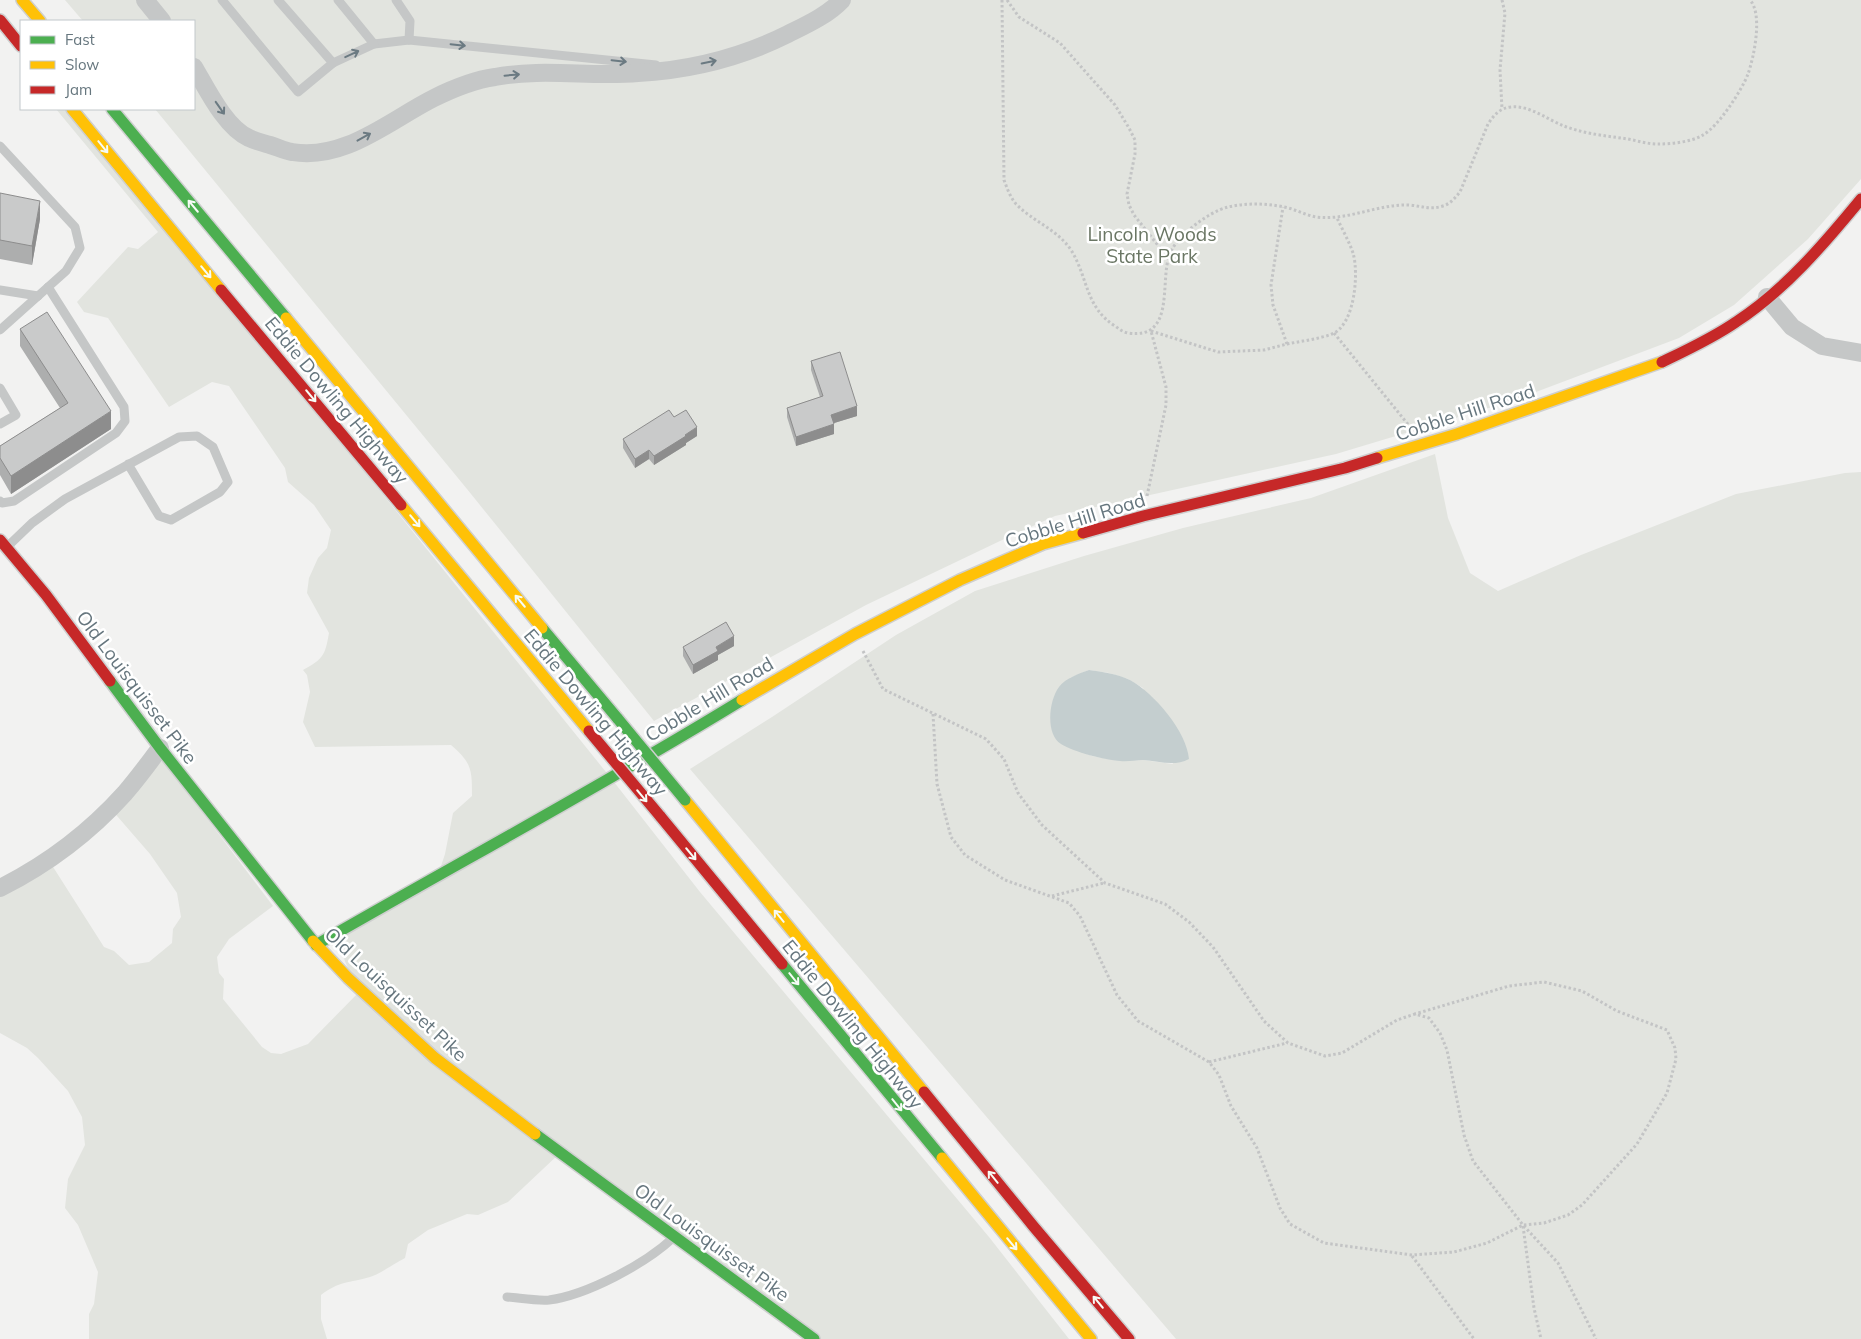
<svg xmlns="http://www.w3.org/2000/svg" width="1861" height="1339" font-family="Mulish,sans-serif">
<rect width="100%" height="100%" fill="#f2f2f1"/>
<g fill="#e2e4df" fill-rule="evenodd">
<polygon points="65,0 1861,0 1861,179 1808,239 1734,305 1679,338 1512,401 1336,454 1055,516 1000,541 866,605 654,721 467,489 155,109 194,109 194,21 83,21"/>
<path d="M56 109H73L614 782 700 892 989 1237 1069 1339H813L560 1153 508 1202 478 1215 467 1214 428 1230 408 1244 405 1258C395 1263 380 1274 370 1277 349 1283 339 1281 321 1295V1319L327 1339H89V1314L94 1304 98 1272 78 1225 65 1208 68 1179 85 1145 82 1117 68 1091 38 1058 27 1048 0 1033V885L48 859 104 947 114 951 129 965 149 962 172 943 173 929 181 917 177 893 150 854 111 809 163 760 273 906 229 939 217 957 219 973 224 979 223 999 262 1047 271 1053 281 1054 308 1044 361 990 347 966 336 939 439 872 445 854 453 813 472 796C472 770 472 763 451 745L315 747 303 722 310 692 307 675 303 670C323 659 325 656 329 633L307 593 309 578 318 558 327 548 331 530 314 505 288 482 285 468 229 386 212 382 169 407 108 318 84 312 77 302 128 247 138 249 158 232Z"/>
<path d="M1435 454 1448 518 1470 573 1498 591 1581 555 1736 494 1845 473 1861 472V1339H1176L690 769 772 717 896 635 975 591 1084 556 1183 528 1311 498ZM1089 670 1109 673 1128 679 1143 688 1173 764 1143 760 1120 761 1092 756 1060 743 1070 678Z"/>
</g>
<path fill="#c4cecf" d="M1089 670C1103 672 1118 674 1130 680 1154 693 1187 732 1189 759 1174 767 1159 761 1143 760 1136 760 1128 762 1120 761 1105 760 1074 752 1061 744 1045 734 1049 700 1059 687 1066 678 1078 674 1089 670Z"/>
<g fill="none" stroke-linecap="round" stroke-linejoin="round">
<defs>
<g id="fast">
<polyline points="112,109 286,318"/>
<polyline points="542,628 618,719"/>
<polyline points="110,681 160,748 313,941"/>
<path d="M316 945C458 863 602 786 742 700"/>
<polyline points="782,964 942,1158"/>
<polyline points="535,1134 814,1339"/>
</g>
<g id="slow">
<polyline points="22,0 40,21"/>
<polyline points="72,109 221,290"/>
<polyline points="286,318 542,628"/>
<polyline points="1377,458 1457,434 1662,362"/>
<polyline points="401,505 589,731"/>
<polyline points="742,700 855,634 960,580 1043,544 1083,533"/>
<polyline points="685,800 924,1092"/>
<polyline points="313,941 348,978 435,1058 535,1134"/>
<polyline points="942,1158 1091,1339"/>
</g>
<g id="jam">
<polyline points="0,20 21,46"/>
<polyline points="221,290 401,505"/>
<path d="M1662 362C1687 350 1713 338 1736 322 1785 290 1824 244 1861 199"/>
<polyline points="1083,533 1143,516 1345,468 1377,458"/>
<polyline points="0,540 46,595 110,681"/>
<polyline points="660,816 782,964"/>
<polyline points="924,1092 1034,1227 1129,1339"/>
</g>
</defs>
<use href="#fast" stroke="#cecfcf" stroke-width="14"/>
<use href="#slow" stroke="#cecfcf" stroke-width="14"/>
<use href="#jam" stroke="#cecfcf" stroke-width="14"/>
<g stroke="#c3c4c5" stroke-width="3" stroke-dasharray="2.5 2.5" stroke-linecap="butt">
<path d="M1002 0 1004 180C1007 188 1010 197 1016 204 1032 221 1057 229 1071 250 1088 277 1085 307 1115 326 1119 329 1123 332 1128 333 1175 340 1160 284 1169 256 1175 237 1208 212 1228 207 1246 203 1265 203 1284 207 1295 209 1305 215 1316 217 1348 221 1377 204 1409 205 1421 206 1431 210 1443 206 1450 204 1455 198 1460 192L1488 124C1494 115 1500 108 1511 107 1530 105 1548 120 1564 126 1585 134 1607 136 1628 139 1638 141 1648 144 1658 144 1672 144 1691 142 1703 135 1718 127 1742 90 1748 74 1754 57 1763 14 1750 0"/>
<polyline points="1007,0 1019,17 1060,43 1115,105 1129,128 1135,140 1135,154 1127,194 1129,205 1134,215 1168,258"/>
<polyline points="1502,0 1505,13 1500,70 1502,109"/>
<polyline points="1151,331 1218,352 1264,350 1287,344 1273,305 1271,285 1283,207"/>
<polyline points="1334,333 1411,428"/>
<path d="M1287 344C1302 341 1319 339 1332 334 1355 325 1359 273 1353 253 1349 241 1342 229 1337 218"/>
<polyline points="1147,496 1166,405 1166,387 1151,331"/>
<polyline points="863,651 883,689 986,739 1004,759 1018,793 1042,825 1105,883 1165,904 1189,922 1213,947 1264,1021 1288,1043 1325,1056 1342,1053 1397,1020 1415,1014 1429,1018 1440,1033 1447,1050 1464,1135 1473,1161 1523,1225 1558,1263 1596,1339"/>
<polyline points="933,714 937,784 951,837 965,855 1005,880 1069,903 1080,916 1117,995 1138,1021 1209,1062 1219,1075 1231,1106 1257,1148 1280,1208 1290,1224 1324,1243 1412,1255 1454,1252 1487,1243 1523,1225 1544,1223 1568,1215 1582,1205 1637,1144 1667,1093 1676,1059 1675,1048 1667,1030 1617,1011 1582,991 1544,982 1509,986 1415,1014"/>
<polyline points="1052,896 1104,883"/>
<polyline points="1209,1062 1287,1043"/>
<polyline points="1523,1226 1534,1308 1541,1339"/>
<polyline points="1412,1256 1474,1339"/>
</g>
<g stroke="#c5c7c7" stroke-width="9">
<polyline points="222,0 298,92 333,63 374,44 409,40 656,65"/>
<polyline points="278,0 333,63"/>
<polyline points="338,0 374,44"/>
<polyline points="396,0 410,21 409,40"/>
<polyline points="0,146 75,227 80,248 66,271 0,330"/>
<polyline points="0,290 38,296"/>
<polyline points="0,388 16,415 0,424"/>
<polyline points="0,501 2,503 14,501 116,433 125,421 124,407 48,287"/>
<polyline points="8,546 32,523 65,499 179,437 197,436 213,447 228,482 220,492 171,520 159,516 128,464"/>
<path d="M507 1297C520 1298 536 1301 549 1300 587 1295 645 1264 673 1238"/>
</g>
<g stroke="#c5c7c7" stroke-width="18">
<polyline points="145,0 162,21"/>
<path d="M194 67C207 89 225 127 249 138 255 141 263 143 270 145 277 147 285 151 292 152 345 161 390 120 434 98 454 88 474 80 495 77 542 68 591 77 638 73 690 70 742 57 788 34 806 25 828 15 842 0"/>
<polyline points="1767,297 1792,327 1822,346 1861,353"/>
<path d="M0 888C48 864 89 833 125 793 137 779 149 763 160 748"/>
</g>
<use href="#fast" stroke="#4caf50" stroke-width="11"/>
<use href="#slow" stroke="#ffc107" stroke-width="11"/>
<use href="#jam" stroke="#c62828" stroke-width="11"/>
<defs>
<polyline id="fast-bridge" points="618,719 685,800"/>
<polyline id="jam-bridge" points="589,731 660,816"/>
</defs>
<use href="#fast-bridge" stroke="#cecfcf" stroke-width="14" stroke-linecap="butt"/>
<use href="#jam-bridge" stroke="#cecfcf" stroke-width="14" stroke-linecap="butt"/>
<use href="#fast-bridge" stroke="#4caf50" stroke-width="11"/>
<use href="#jam-bridge" stroke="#c62828" stroke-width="11"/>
</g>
<g fill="#adaeae">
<polygon points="0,193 40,219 32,265 0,259"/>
<polygon points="20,329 111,429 11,494 0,475 0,446 60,408 20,346"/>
<polygon points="811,361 857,416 834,423 834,434 796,446 787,417 787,408 820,397 811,370"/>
<polygon points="674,417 697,436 686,443 686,445 654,465 649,459 635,468 623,448 623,439"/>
<polygon points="734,646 718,655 718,660 693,674 683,656 683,647"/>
</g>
<g fill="#8d8d8d">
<polygon points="40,201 40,219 32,265 32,246"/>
<polygon points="857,406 857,416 831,424 831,415"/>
<polygon points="111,411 111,429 11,494 11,476"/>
<polygon points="834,424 834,434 796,446 796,437"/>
<polygon points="697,427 697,436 686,443 686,445 654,465 654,456"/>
<polygon points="649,450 649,459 635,468 635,459"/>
<polygon points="734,636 734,646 718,655 718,660 693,674 693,665 716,647"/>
</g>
<g fill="#c9caca" stroke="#8d8d8d">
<polygon points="0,193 40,201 32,246 0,240"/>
<polygon points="47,312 111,411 11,476 0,458 0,446 68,403 20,329"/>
<polygon points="840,352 857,406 831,415 834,424 796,437 787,408 823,396 811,361"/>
<polygon points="669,410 674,417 686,410 697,427 685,435 686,436 654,456 649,450 635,459 623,439"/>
<polygon points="726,622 734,636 716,647 718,651 693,665 683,647"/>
</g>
<defs><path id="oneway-shaft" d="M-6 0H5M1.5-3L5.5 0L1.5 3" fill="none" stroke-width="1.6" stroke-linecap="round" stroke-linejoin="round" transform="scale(1.25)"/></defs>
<g stroke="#6b7a82">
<use href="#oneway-shaft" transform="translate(458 45) rotate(6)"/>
<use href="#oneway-shaft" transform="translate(352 54) rotate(-25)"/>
<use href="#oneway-shaft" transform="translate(619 61) rotate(6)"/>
<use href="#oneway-shaft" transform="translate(709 62) rotate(-12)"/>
<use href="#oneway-shaft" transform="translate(512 75) rotate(-5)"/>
<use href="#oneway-shaft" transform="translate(220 108) rotate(55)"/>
<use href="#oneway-shaft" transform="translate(364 137) rotate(-29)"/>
</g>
<g stroke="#f6fbf6">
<use href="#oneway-shaft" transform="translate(103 147) rotate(51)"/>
<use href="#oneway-shaft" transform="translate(193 206) rotate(-130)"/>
<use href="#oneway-shaft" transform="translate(206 272) rotate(50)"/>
<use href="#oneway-shaft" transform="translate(311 396) rotate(50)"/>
<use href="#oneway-shaft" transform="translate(415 521) rotate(50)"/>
<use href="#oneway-shaft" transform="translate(520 601) rotate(-130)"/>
<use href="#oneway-shaft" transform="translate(642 796) rotate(50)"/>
<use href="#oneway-shaft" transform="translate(691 854) rotate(50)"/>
<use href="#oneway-shaft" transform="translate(779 916) rotate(-129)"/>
<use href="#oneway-shaft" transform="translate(794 979) rotate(51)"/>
<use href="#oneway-shaft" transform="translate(897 1105) rotate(51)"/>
<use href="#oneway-shaft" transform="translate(993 1177) rotate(-129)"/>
<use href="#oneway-shaft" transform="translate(1012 1244) rotate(50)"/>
<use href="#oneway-shaft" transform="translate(1098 1302) rotate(-130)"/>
</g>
<g text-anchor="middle" stroke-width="5" stroke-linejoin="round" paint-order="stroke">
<g font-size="19" fill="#6a7664" stroke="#fff">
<text x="1152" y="241">Lincoln Woods<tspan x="1152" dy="22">State Park</tspan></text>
</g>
<g font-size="19" fill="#66767e" stroke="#fff">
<text transform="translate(337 400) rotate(50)" y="7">Eddie Dowling Highway</text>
<text transform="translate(1465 412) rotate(-18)" y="7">Cobble Hill Road</text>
<text transform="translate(1075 520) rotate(-17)" y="7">Cobble Hill Road</text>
<text transform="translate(137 687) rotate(53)" y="7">Old Louisquisset Pike</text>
<text transform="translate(709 699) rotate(-31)" y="7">Cobble Hill Road</text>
<text transform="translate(596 712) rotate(50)" y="7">Eddie Dowling Highway</text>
<text transform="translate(396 994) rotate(43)" y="7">Old Louisquisset Pike</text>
<text transform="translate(853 1024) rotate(51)" y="7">Eddie Dowling Highway</text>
<text transform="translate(712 1242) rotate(36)" y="7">Old Louisquisset Pike</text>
</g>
</g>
<rect x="20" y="20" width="175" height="90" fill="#ffffff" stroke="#c2c8cb"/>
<rect x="30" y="36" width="25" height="8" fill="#4caf50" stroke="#c2c8cb"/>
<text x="65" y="45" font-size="15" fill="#66767e">Fast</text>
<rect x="30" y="61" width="25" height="8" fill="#ffc107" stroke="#c2c8cb"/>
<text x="65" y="70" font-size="15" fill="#66767e">Slow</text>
<rect x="30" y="86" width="25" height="8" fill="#c62828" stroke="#c2c8cb"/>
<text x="65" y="95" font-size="15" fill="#66767e">Jam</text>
</svg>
